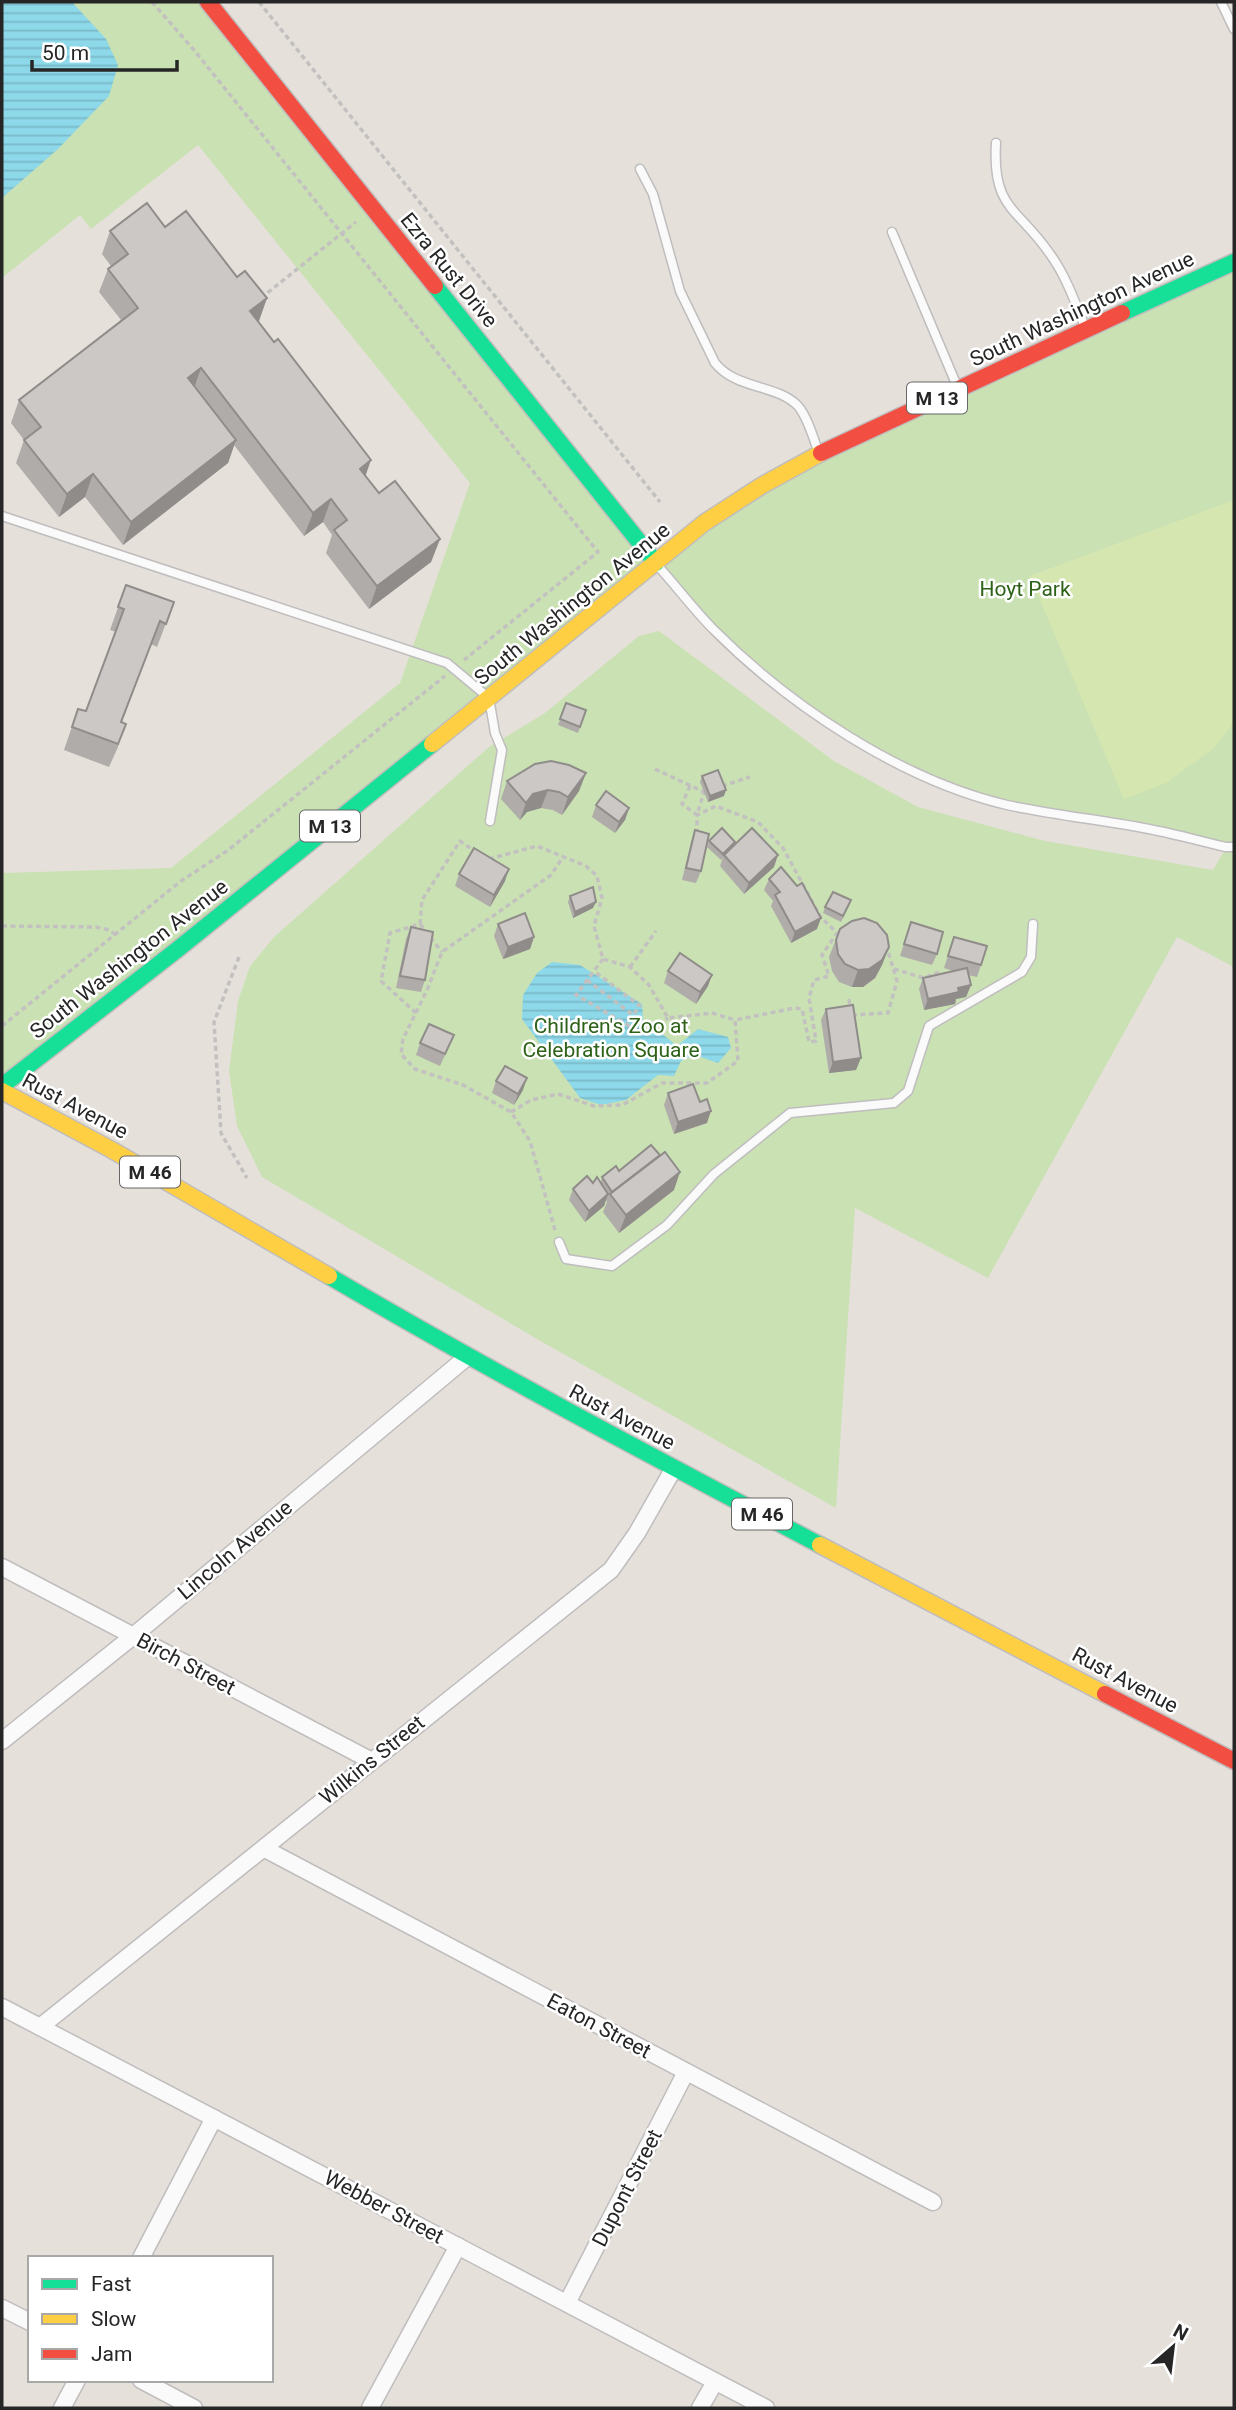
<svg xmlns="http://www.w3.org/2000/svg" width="1236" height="2410" font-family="Roboto,sans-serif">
<defs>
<pattern id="water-rules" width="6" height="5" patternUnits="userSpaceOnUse" patternTransform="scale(1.75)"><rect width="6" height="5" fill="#8dd8e9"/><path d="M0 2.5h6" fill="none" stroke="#7ab9c8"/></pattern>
</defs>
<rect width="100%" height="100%" fill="#e6e0db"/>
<polygon fill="#cae1b3" points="2,2 208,2 656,563 761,486 1234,262 1234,967 1177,937 988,1278 855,1208 836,1508 537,1339 262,1177 237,1126 229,1071 238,1001 250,966 274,937 489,747 545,713 639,636 659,631 834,761 918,807 1045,841 1213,870 1226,848 1006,804 881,755 820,717 713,629 656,564 2,1086 2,873 171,868 400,683 470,483 198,145 91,229 80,215 2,278"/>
<polygon fill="#d6e6b0" points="1234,500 1234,722 1214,748 1166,783 1124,799 1030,576"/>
<g fill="url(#water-rules)">
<polygon points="2,2 72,2 106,39 118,65 109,96 58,149 2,198"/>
<polygon points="552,962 580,965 642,1004 644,1032 661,1033 677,1046 698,1029 728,1037 731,1048 718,1063 695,1055 681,1061 674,1076 658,1075 626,1100 601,1105 580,1098 522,1019 523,995 537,973"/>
</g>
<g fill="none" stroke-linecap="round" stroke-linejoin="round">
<defs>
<g id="lane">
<polyline points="1221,2 1234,29"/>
<path d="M996 143C992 210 1018 207 1050 254 1066 276 1075 302 1085 327"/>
<path d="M640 169 653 194 680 291 715 363C737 390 777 384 798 406 808 418 813 437 818 451"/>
<polyline points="892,232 957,386"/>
<polyline points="2,516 447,663 489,698 495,733 502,750 490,821"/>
<path d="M658 566C677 587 694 610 714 630 790 706 901 780 1007 805 1054 815 1102 820 1149 829 1175 834 1200 841 1226 847H1234"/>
<polyline points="559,1242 566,1259 612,1266 667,1225 714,1174 790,1113 894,1103 908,1091 929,1026 1022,972 1031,957 1033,924"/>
</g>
<g id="street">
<polyline points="2,1567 370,1760"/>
<polyline points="2,1741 132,1637 467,1357"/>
<polyline points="265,1849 933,2202"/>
<polyline points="2,2007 766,2408"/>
<path d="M40 2027C231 1876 420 1721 611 1570L637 1533 674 1468"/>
<polyline points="141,2258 214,2118"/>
<polyline points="567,2303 686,2072"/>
<polyline points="2,2308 30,2322"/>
<polyline points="141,2380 194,2408"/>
<polyline points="62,2408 77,2380"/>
<polyline points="370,2408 458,2246"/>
<polyline points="700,2408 715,2382"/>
</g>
<g id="fast">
<polyline points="435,286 656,563"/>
<polyline points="1122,313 1234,262"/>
<polyline points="2,1086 178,949 432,744"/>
<path d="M329 1276C490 1371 655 1458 820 1545"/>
</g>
<g id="slow">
<polyline points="432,744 704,523 761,486 821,453"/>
<polyline points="2,1091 112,1150 329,1276"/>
<polyline points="820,1545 1105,1694"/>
</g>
<g id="jam">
<polyline points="208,2 435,286"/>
<polyline points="821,453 1122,313"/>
<polyline points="1105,1694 1234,1761"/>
</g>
</defs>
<use href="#lane" stroke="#bfbdbd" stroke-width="11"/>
<use href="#street" stroke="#bfbdbd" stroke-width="19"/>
<use href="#fast" stroke="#bfbdbd" stroke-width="19"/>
<use href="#slow" stroke="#bfbdbd" stroke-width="19"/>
<use href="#jam" stroke="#bfbdbd" stroke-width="19"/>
<g stroke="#c2c1c0" stroke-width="3.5" stroke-dasharray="5 3.5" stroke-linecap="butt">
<polyline points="152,2 194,50 598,552 464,660"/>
<polyline points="259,2 660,502"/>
<polyline points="261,298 356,222"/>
<polyline points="655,769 704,792 709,791"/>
<polyline points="690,786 682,804 697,815 704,792"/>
<polyline points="722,786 750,777"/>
<polyline points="489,859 537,846 586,866 597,876 602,898 594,926 603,959 630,967 649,985 668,1018 712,1013 735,1020"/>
<polyline points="420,924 442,952"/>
<polyline points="2,926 96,927 109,930 116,935"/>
<polyline points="239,957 214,1022 221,1133 247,1178"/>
<polyline points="603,959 576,995 630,1026 658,1025 668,1018"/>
<polyline points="630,967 656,931"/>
<polyline points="894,969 924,978 939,972"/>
<polyline points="587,980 633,1015 640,1006 594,971"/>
<polyline points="849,999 850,1007"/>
<polyline points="416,1013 381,981 390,933 420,924 422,900 460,841 476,852"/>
<polyline points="852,1015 888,1013 897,981 887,948"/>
<polyline points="2,1026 181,881 227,851 445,676"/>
<polyline points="511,1112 531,1100 558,1094 594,1106 622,1105 662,1083 707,1083 738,1061 735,1020 795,1008 802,1009 809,1042 816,1041 809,998 814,980 829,976 822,955 837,933 820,916 783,848 758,822 716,806 697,815 697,835"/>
<polyline points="555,1230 530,1141 511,1112 463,1085 415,1069 401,1054 403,1039 427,990 442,952 551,875 563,857"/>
</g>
<use href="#lane" stroke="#fbfafa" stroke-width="8"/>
<use href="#street" stroke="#fbfafa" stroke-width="16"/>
<use href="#fast" stroke="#16e098" stroke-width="16"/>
<use href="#slow" stroke="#ffcf43" stroke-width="16"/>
<use href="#jam" stroke="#f24e42" stroke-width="16"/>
</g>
<g fill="#afaca9">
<polygon points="165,227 267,298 258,322 366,476 379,493 440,539 431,562 369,609 326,553 332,535 323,522 304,536 234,445 228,463 123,545 85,497 59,517 16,463 24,440 11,423 19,400 121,320 99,292 108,269 111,266 102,254 110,231"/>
<polygon points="126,585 174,602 157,647 151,644 122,722 118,747 109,767 64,750 78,709 86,711 116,632 110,630"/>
<polygon points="566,703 586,710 578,733 558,725"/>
<polygon points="586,773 579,791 562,815 553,810 541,808 527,812 520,820 501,799 507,781"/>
<polygon points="702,776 724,796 708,802 700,782"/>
<polygon points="596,805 629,808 625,820 615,833 592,817"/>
<polygon points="695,830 701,871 696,883 682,880 691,842"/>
<polygon points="709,841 735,842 734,846 774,867 744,894 720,866 723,857 721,860 707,847"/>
<polygon points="459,874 505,881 490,907 455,886"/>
<polygon points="769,879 817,929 791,943 771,906 773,901 764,890"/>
<polygon points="570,896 593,908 573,918 568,902"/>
<polygon points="849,906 841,922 823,913 825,907"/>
<polygon points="911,922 937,954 932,965 900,956"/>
<polygon points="498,924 534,937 530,949 503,959 494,936"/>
<polygon points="411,927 425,980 421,992 396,988 406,939"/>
<polygon points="840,929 889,947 882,965 875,978 863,987 852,987 839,982 832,971 829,957"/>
<polygon points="954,937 981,965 977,977 968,975 971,985 966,997 956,999 955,1004 924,1010 919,989 923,978 953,971 944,968"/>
<polygon points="668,971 708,986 696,1004 664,983"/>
<polygon points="826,1009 856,1070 829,1073 821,1020"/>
<polygon points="420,1043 449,1046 440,1066 416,1055"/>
<polygon points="496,1081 523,1090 514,1105 492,1093"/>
<polygon points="668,1093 707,1123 674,1134 664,1105"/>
<polygon points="619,1171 674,1190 619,1233 603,1212 607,1202 606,1200 604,1206 585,1222 569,1200 573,1189 593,1183 601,1182 602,1177"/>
</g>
<g fill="#8f8c8a">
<polygon points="267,298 259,321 241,334 250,311"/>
<polygon points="201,368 193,391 188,378"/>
<polygon points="236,440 228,463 123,545 131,522"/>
<polygon points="371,460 363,483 360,469"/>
<polygon points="93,474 85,497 59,517 67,494"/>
<polygon points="331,499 323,522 304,536 313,513"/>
<polygon points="440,539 431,562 369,609 377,586"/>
<polygon points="586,773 579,791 562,815 568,797"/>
<polygon points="548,790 541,808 527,812 520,820 526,803 533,794"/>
<polygon points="726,790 724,796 708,802 710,796"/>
<polygon points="629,808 625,820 615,833 619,822"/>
<polygon points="778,855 774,867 744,894 749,883"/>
<polygon points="509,869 505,881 490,907 494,895"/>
<polygon points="596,902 593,908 573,918 575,912"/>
<polygon points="821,918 817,929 791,943 795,932"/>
<polygon points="534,937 530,949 503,959 508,947"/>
<polygon points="889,947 882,965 875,978 863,987 852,987 858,970"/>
<polygon points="712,975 708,986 696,1004 700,992"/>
<polygon points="971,985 966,997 956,999 955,1004 924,1010 928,999 958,988"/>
<polygon points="861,1058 856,1070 829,1073 833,1062"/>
<polygon points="527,1078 523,1090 514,1105 518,1094"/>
<polygon points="711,1111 707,1123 674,1134 678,1122"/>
<polygon points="680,1172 674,1190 619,1233 626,1215"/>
<polygon points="608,1194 604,1206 585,1222 589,1211"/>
</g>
<g fill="#ccc8c5" stroke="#8f8c8a" stroke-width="2">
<polygon points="147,203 165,227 186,211 237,277 245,271 267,298 250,311 274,342 278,339 371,460 360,469 379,493 395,481 440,539 377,586 334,530 347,520 331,499 313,513 201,368 188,378 236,440 131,522 93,474 67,494 24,440 41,427 19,400 138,308 108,269 128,254 110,231"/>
<polygon points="126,585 174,602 166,624 160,621 121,722 126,724 118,744 72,727 78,709 86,711 124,609 118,607"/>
<polygon points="566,703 586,710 580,727 560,719"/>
<polygon points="551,761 569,765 586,773 568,797 559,792 548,790 533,794 526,803 507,781 535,764"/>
<polygon points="718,770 726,790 710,796 702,776"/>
<polygon points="606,791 629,808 619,822 596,805"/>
<polygon points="722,828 735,842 723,854 709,841"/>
<polygon points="752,828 778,855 749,883 724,855"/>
<polygon points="695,830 709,834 701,871 686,868"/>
<polygon points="474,848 509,869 494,895 459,874"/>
<polygon points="781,867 797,886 802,883 821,918 795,932 775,895 780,892 769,879"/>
<polygon points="593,887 596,902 575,912 570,896"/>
<polygon points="833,892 851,900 843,916 825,907"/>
<polygon points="525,913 534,937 508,947 498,924"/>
<polygon points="864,918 877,923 887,935 889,947 882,960 869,969 858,970 845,964 838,954 836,940 840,929 852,921"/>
<polygon points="911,922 943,932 937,954 904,944"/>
<polygon points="411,927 433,932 425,980 400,976"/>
<polygon points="954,937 987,946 981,965 948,956"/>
<polygon points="680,953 712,975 700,992 668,971"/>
<polygon points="967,968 971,985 958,988 959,992 928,999 923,978"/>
<polygon points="853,1005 861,1058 833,1062 826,1009"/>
<polygon points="429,1024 454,1035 445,1054 420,1043"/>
<polygon points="505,1066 527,1078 518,1094 496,1081"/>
<polygon points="693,1084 700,1102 707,1099 711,1111 678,1122 668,1093"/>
<polygon points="651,1145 660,1155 612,1192 602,1177 616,1166 619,1171"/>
<polygon points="665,1152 680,1172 626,1215 610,1194"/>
<polygon points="587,1176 593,1183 597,1177 608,1194 589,1211 573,1189"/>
</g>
<g text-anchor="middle" stroke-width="5" stroke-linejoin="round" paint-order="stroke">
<g fill="#fff" stroke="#676767" stroke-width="2">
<rect x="907" y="382.5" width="60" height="31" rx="5"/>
<rect x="300" y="810.5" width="60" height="31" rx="5"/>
<rect x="120" y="1156.5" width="60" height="31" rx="5"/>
<rect x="732" y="1498.5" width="60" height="31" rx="5"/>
</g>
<g font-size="19" font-weight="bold" fill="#262626">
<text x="937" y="405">M 13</text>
<text x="330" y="833">M 13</text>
<text x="150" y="1179">M 46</text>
<text x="762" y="1521">M 46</text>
</g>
<g font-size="21" fill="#262626" stroke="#fff">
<text transform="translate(449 270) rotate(51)" y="7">Ezra Rust Drive</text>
<text transform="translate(1082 309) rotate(-25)" y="7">South Washington Avenue</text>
<text transform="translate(572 604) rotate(-39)" y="7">South Washington Avenue</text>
<text transform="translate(129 959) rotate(-38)" y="7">South Washington Avenue</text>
<text transform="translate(75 1106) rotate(28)" y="7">Rust Avenue</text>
<text transform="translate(622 1417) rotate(28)" y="7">Rust Avenue</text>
<text transform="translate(235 1550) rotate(-40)" y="7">Lincoln Avenue</text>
<text transform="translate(186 1664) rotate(28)" y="7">Birch Street</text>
<text transform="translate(1125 1680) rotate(28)" y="7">Rust Avenue</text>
<text transform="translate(372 1760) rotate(-39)" y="7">Wilkins Street</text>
<text transform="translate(599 2026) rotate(28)" y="7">Eaton Street</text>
<text transform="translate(627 2188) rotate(-63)" y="7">Dupont Street</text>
<text transform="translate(384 2207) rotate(28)" y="7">Webber Street</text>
</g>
<g font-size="21" fill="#2d6218" stroke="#fff">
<text x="1025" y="596">Hoyt Park</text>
<text x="611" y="1033">Children's Zoo at<tspan x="611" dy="24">Celebration Square</tspan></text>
</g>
</g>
<rect width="1236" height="2410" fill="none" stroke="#262626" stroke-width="7"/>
<rect x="28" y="2256" width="245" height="126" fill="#ffffff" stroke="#a8a8a8" stroke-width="2"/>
<rect x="42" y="2279" width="35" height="10" fill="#16e098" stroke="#a8a8a8" stroke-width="2"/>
<text x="91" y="2291" font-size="21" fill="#262626">Fast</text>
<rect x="42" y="2314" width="35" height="10" fill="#ffcf43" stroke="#a8a8a8" stroke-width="2"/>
<text x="91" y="2326" font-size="21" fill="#262626">Slow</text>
<rect x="42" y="2349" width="35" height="10" fill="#f24e42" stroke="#a8a8a8" stroke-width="2"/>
<text x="91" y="2361" font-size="21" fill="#262626">Jam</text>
<g transform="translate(1173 2347) rotate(28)" stroke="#ffffff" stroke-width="5" paint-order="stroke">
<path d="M0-5L12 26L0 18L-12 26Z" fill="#262626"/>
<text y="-10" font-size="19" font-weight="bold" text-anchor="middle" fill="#262626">N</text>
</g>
<path d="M32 60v10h145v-10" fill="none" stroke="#262626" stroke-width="3.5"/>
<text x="42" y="60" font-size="21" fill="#262626" stroke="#ffffff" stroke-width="5" paint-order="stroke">50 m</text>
</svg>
